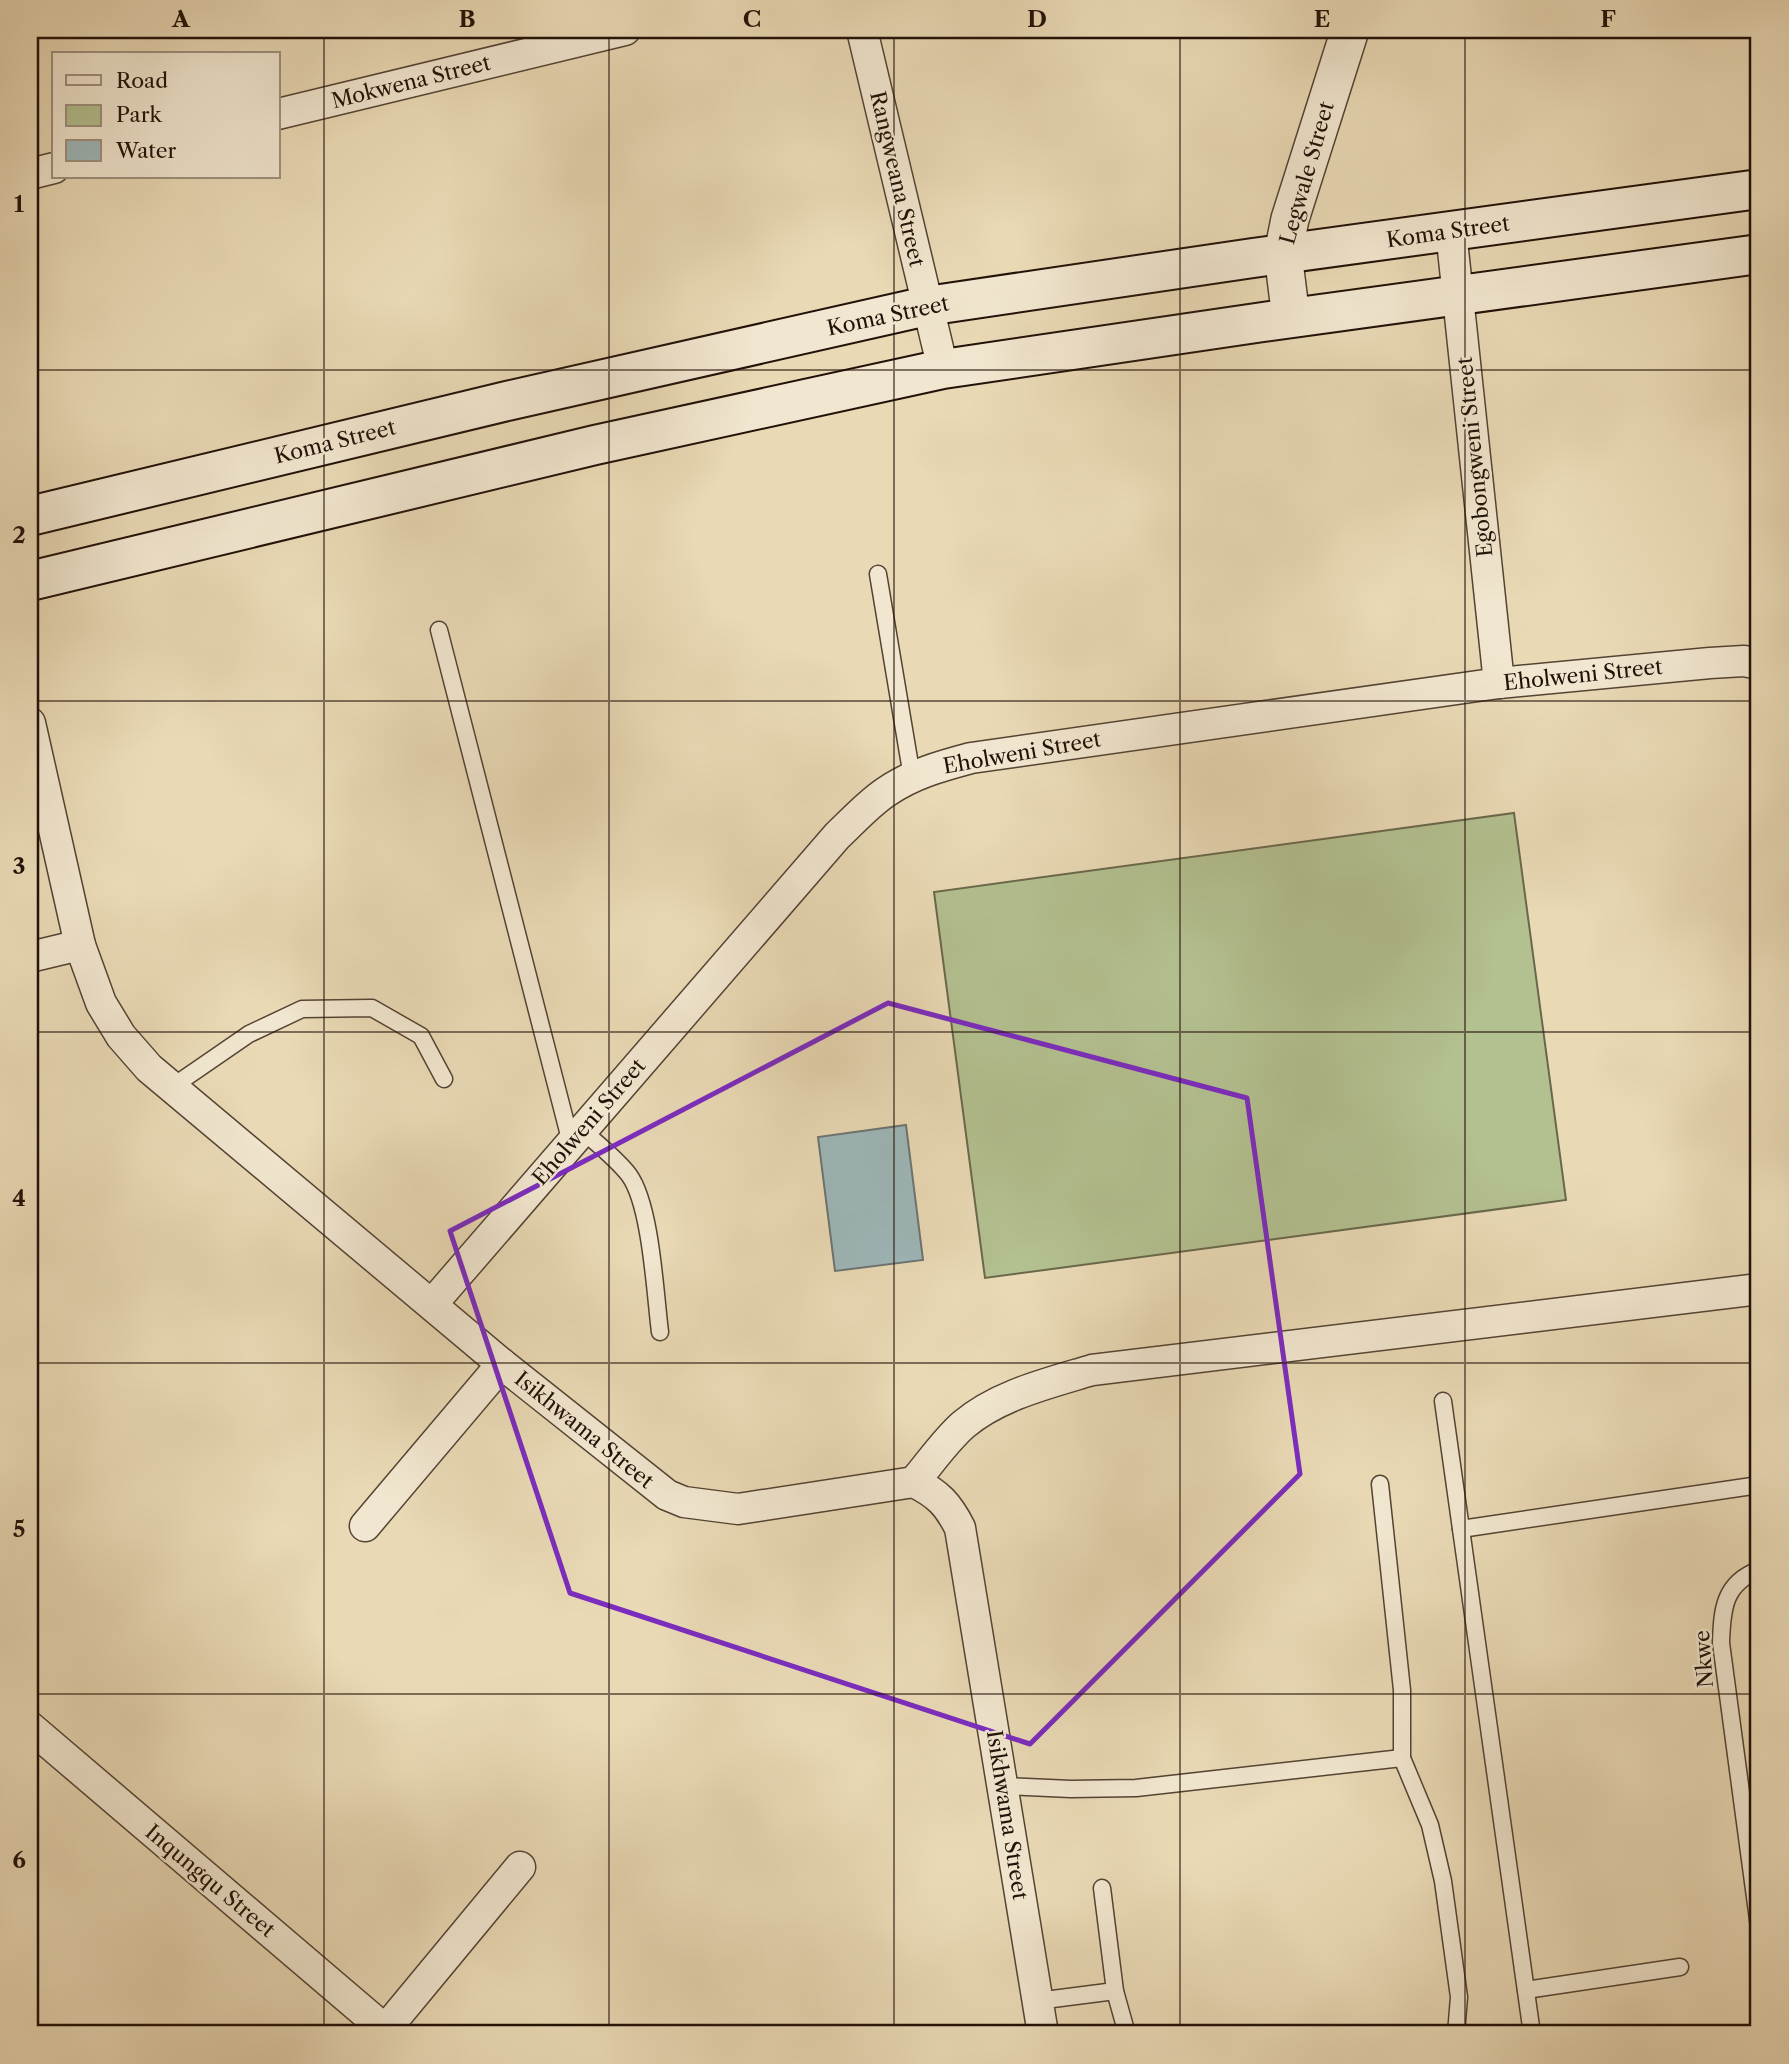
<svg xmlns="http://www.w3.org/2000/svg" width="1789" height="2064" font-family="'Libre Caslon Text',serif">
<rect width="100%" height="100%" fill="#e9d9b5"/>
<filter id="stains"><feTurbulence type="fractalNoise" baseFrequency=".00286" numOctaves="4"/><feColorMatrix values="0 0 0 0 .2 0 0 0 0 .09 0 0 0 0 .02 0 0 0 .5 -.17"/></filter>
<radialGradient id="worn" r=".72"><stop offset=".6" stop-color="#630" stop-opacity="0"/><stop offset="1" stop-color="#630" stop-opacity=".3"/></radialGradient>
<polygon fill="#b3c090" stroke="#6a684c" stroke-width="2" points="1514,813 1566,1200 985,1278 934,892"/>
<polygon fill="#9db7b9" stroke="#6c7572" stroke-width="2" points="906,1125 923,1260 835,1271 818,1137"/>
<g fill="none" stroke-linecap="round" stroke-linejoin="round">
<defs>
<g id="service">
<polyline points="878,574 912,777"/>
<polyline points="439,630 571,1143"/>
<polyline points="172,1087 249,1034 302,1009 372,1008 421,1036 444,1079"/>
<path d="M582 1130C597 1144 616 1158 629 1175 651 1205 655 1293 660 1332"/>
<polyline points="1443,1401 1532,2034"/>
<polyline points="1380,1484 1402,1690 1402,1758 1430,1825 1443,1881 1459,1997 1456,2034"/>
<polyline points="1461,1529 1759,1485"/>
<path d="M1759 1570C1724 1583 1722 1609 1721 1643L1759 1927"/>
<polyline points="1003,1786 1071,1789 1136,1788 1402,1758"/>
<polyline points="1102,1888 1115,1991 1127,2034"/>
<polyline points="1526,1990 1680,1967"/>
<polyline points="1037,2001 1115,1991"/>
</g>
<g id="minor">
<polyline points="862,30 943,369"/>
<polyline points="278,114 625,30"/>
<polyline points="30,174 54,168"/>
<polyline points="1451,231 1499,683"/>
<path d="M30 723 80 945 101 1003 121 1036 149 1068 502 1364 667 1495 684 1502 738 1509 914 1482C938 1494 948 1504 960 1528L1043 2034"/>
<polyline points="30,957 80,945"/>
<path d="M432 1304 837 836C852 822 868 804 886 792 912 774 941 766 971 758L1499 683 1710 663 1744 661 1759 664"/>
<path d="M914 1482C930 1463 945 1441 963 1425 998 1395 1049 1383 1092 1370L1759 1289"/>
<polyline points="365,1526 502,1364"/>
<polyline points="30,1727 390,2034"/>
<polyline points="385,2030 520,1867"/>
</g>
<polyline id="tertiary" points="1291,318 1283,254 1290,219 1350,30"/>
<g id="secondary">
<polyline points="30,516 507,401 927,306 1253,258 1759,189"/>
<polyline points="30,581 595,445 943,369 1263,322 1759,254"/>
</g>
</defs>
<use href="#service" stroke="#544333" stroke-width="19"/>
<use href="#minor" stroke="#544333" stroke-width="33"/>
<use href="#tertiary" stroke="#544333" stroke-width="40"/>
<use href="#secondary" stroke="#221108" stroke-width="42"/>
<use href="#service" stroke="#f1e6cf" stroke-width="16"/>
<use href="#minor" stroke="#f1e6cf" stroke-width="30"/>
<use href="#tertiary" stroke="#f1e6cf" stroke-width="37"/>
<use href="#secondary" stroke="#f1e6cf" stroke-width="38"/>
</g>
<path fill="none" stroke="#7b2cbf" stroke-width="5" stroke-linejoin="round" d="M888 1003 1247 1098 1300 1474 1030 1744 570 1593 450 1231Z"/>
<path fill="none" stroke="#221108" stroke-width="2" stroke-opacity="0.55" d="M324 30V2034M609 30V2034M894 30V2034M1180 30V2034M1465 30V2034M30 370H1759M30 701H1759M30 1032H1759M30 1363H1759M30 1694H1759"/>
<g text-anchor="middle" stroke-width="5" stroke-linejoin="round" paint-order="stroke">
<g font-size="21" fill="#221108" stroke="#f1e6cf">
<text transform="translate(411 82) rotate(-14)" y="7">Mokwena Street</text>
<text transform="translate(1307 173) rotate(-74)" y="7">Legwale Street</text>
<text transform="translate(897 179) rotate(77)" y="7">Rangweana Street</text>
<text transform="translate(1448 232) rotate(-8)" y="7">Koma Street</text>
<text transform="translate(888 316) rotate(-12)" y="7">Koma Street</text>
<text transform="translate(335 442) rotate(-14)" y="7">Koma Street</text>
<text transform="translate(1475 457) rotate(-96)" y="7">Egobongweni Street</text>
<text transform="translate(1583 675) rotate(-6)" y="7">Eholweni Street</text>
<text transform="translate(1022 753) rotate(-10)" y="7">Eholweni Street</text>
<text transform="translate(589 1122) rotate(-49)" y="7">Eholweni Street</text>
<text transform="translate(584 1430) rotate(39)" y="7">Isikhwama Street</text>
<text transform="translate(1704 1659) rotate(-94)" y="7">Nkwe</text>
<text transform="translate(1007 1815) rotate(81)" y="7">Isikhwama Street</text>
<text transform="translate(210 1881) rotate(40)" y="7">Inqungqu Street</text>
</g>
</g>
<rect width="1789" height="2064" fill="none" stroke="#e9d9b5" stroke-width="77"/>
<rect x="52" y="52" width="228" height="126" fill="#f1e6cf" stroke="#9e917f" stroke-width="2"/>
<rect x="66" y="75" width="35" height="10" fill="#f1e6cf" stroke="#9e917f" stroke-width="2"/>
<text x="116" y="88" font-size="21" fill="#221108">Road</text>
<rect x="66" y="105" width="35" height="21" fill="#b3c090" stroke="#9e917f" stroke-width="2"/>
<text x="116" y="122" font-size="21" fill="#221108">Park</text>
<rect x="66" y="140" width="35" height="21" fill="#9db7b9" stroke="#9e917f" stroke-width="2"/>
<text x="116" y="158" font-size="21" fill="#221108">Water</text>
<rect x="38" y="38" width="1712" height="1987" fill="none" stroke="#221108" stroke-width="2.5"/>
<g font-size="23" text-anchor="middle" font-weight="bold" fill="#221108">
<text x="181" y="27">A</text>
<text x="467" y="27">B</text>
<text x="752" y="27">C</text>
<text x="1037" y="27">D</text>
<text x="1322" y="27">E</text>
<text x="1608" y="27">F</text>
<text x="19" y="212">1</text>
<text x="19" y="543">2</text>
<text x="19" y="874">3</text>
<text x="19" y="1206">4</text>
<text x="19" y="1537">5</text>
<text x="19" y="1868">6</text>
</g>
<rect width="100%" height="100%" filter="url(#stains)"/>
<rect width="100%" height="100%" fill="url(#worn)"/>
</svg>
